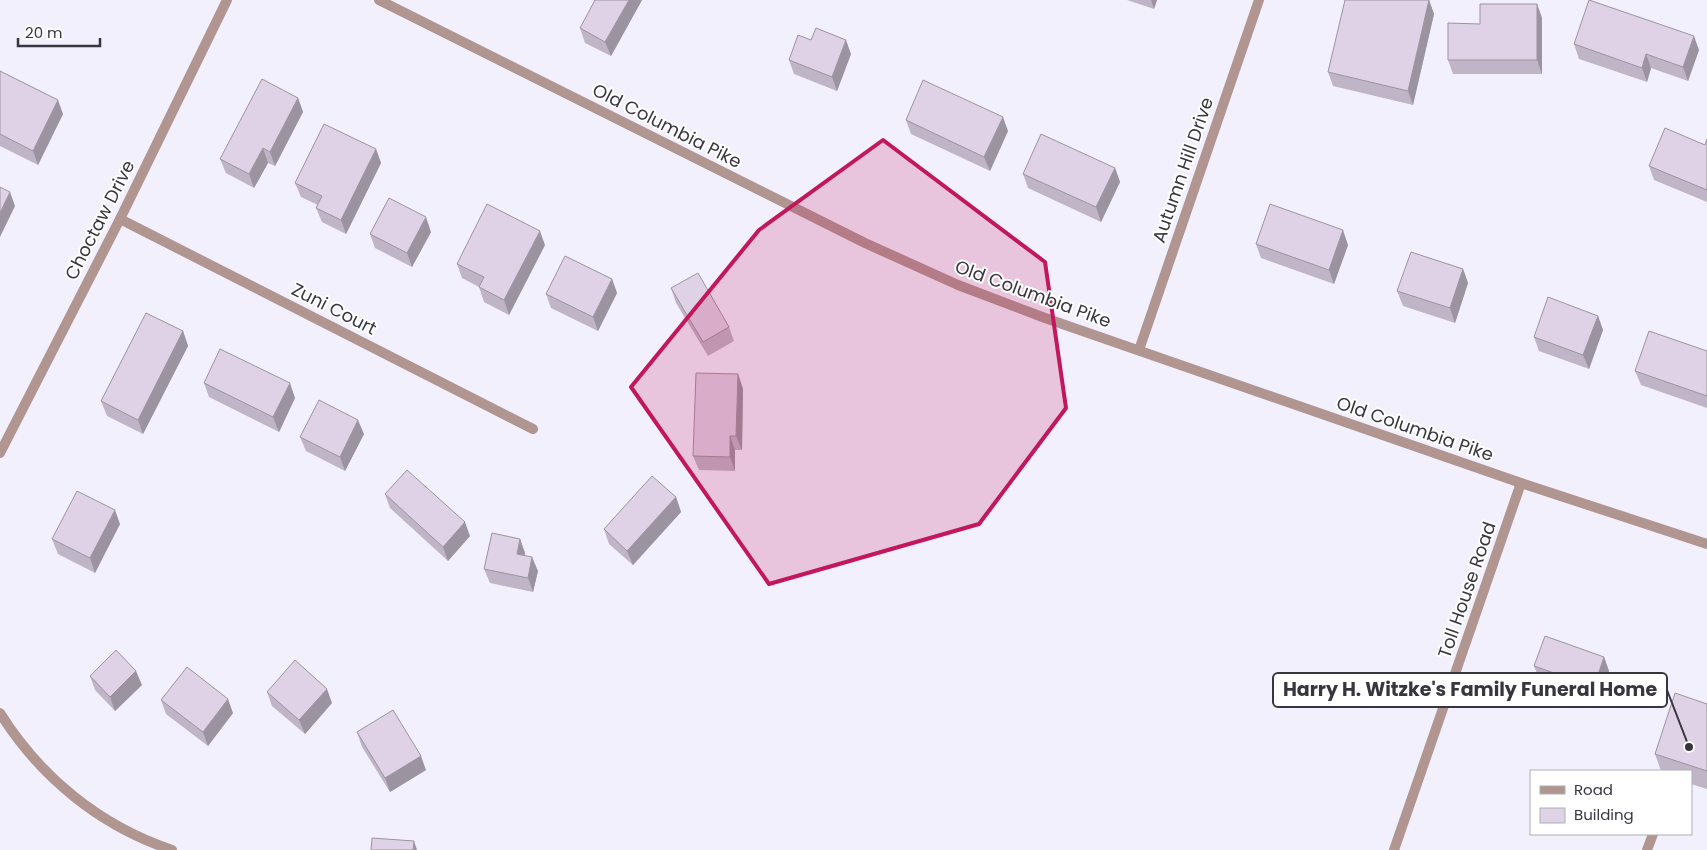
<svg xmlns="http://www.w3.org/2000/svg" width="1707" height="850" font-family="Poppins,sans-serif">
<rect width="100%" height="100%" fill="#f2f0fd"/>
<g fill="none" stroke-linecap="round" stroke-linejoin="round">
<polyline stroke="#b09591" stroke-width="10" points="1647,850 1653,834"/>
<g stroke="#b09591" stroke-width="10">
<polyline points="120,219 533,429"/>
<polyline points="1139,350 1259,0"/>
<polyline points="0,453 120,219 227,0"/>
<path d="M0 713C40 777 100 826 172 850"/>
</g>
<g stroke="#b09591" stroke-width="10">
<polyline points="379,0 865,243 958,285 1045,318 1521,483 1707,544"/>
<polyline points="1394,850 1521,483"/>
</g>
</g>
<g fill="#c0b5c6">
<polygon points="642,0 611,56 585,43 580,28"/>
<polygon points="1127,0 1157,0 1154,9"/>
<polygon points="1429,0 1434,14 1413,105 1333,86 1328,72"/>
<polygon points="1537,4 1542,18 1542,74 1453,74 1448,60 1480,24"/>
<polygon points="811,40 851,54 837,91 794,74 789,60"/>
<polygon points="1574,44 1699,50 1688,81 1651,68 1647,82 1579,59"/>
<polygon points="0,71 63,114 38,165 0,146"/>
<polygon points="298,98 303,112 275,166 268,163 254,188 226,173 220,159"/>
<polygon points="906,120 1008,131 990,171 911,134"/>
<polygon points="1707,139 1707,202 1654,180 1649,166 1705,145"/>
<polygon points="376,149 381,163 346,234 322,222 316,208 318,205 301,197 295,183"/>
<polygon points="1115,168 1120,182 1101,222 1028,188 1023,174"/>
<polygon points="431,232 412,267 375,248 370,234"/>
<polygon points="1256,244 1348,245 1334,284 1261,258"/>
<polygon points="545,245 509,315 484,302 479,287 462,278 457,264"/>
<polygon points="1463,269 1468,283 1455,323 1403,306 1397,291"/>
<polygon points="612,279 617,293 598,331 551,308 546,294"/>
<polygon points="671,288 729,327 734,341 708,356 676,303"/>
<polygon points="1598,316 1603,330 1589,369 1539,351 1534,337"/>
<polygon points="183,331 188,346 143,434 107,416 101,401"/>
<polygon points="1707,351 1707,408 1641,385 1635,371"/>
<polygon points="738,374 743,389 742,450 735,450 735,471 699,470 693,456"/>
<polygon points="204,383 295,398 279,432 209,397"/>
<polygon points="364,434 345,471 306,451 300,437"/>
<polygon points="385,494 470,536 448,561 390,508"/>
<polygon points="676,497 681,512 633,565 609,544 604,529"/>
<polygon points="120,524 95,573 58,554 52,539"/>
<polygon points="520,539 525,553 524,555 538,571 533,592 490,583 484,569"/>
<polygon points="1604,657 1609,671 1599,701 1540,681 1534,666"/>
<polygon points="90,676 142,685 115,711 95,690"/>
<polygon points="267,692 332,703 305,734 272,706"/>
<polygon points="161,700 233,713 208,746 166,714"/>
<polygon points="1707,704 1707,789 1691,784 1691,771 1661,771 1655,754"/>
<polygon points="357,732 426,770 390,792 362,747"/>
</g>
<g fill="#9c93a1">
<polygon points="629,0 642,0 611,56 605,42"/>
<polygon points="1151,0 1157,0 1154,9"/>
<polygon points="1429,0 1434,14 1413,105 1408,91"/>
<polygon points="1537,4 1542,18 1542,74 1537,60"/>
<polygon points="1694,36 1699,50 1688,81 1683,67"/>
<polygon points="846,40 851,54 837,91 832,77"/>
<polygon points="1646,54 1651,68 1647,82 1642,68"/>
<polygon points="298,98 303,112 275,166 270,152"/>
<polygon points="58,100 63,114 38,165 33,151"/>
<polygon points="1003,117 1008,131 990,171 984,157"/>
<polygon points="263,148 268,163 254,188 249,174"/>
<polygon points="376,149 381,163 346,234 341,220"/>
<polygon points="1115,168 1120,182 1101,222 1096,207"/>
<polygon points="10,192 15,206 0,237 0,213"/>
<polygon points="426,217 431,232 412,267 407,253"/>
<polygon points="1343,230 1348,245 1334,284 1329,270"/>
<polygon points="540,231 545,245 509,315 504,300"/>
<polygon points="1463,269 1468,283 1455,323 1450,308"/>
<polygon points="612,279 617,293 598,331 593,317"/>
<polygon points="1598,316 1603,330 1589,369 1583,355"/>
<polygon points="183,331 188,346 143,434 138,420"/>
<polygon points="738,374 743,389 742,450 736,436"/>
<polygon points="290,383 295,398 279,432 273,417"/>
<polygon points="358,420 364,434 345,471 340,457"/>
<polygon points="730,436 735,450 735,471 730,457"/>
<polygon points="676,497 681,512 633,565 627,551"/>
<polygon points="115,510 120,524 95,573 90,558"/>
<polygon points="465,522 470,536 448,561 443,547"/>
<polygon points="520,539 525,553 522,568 517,554"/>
<polygon points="532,557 538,571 533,592 528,578"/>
<polygon points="1604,657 1609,671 1599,701 1594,687"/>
<polygon points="136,671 142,685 115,711 110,697"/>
<polygon points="327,689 332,703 305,734 299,720"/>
<polygon points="228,699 233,713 208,746 203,732"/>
<polygon points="421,756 426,770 390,792 385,778"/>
<polygon points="414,841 417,850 413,850"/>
</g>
<g fill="#dfd2e6" stroke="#9c93a1">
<polygon points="595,0 629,0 605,42 580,28"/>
<polygon points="1345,0 1429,0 1408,91 1328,72"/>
<polygon points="1589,0 1694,36 1683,67 1646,54 1642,68 1574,44"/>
<polygon points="1480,4 1537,4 1537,60 1448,60 1448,23 1480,24"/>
<polygon points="816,28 846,40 832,77 789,60 798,35 811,40"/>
<polygon points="0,71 58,100 33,151 0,134"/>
<polygon points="262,79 298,98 270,152 263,148 249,174 220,159"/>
<polygon points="923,80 1003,117 984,157 906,120"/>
<polygon points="324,124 376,149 341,220 316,208 322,196 295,183"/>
<polygon points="1665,128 1705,145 1707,139 1707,190 1649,166"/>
<polygon points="1041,134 1115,168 1096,207 1023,174"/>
<polygon points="0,187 10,192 0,213"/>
<polygon points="389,198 426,217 407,253 370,234"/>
<polygon points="487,204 540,231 504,300 479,287 484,277 457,264"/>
<polygon points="1270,204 1343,230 1329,270 1256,244"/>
<polygon points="1411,252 1463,269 1450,308 1397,291"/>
<polygon points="565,256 612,279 593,317 546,294"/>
<polygon points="698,273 729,327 703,342 671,288"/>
<polygon points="1548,297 1598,316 1583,355 1534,337"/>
<polygon points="146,313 183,331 138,420 101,401"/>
<polygon points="1649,331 1707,351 1707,396 1635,371"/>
<polygon points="220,349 290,383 273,417 204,383"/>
<polygon points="696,373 738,374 736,436 730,436 730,457 693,456"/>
<polygon points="319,400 358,420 340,457 300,437"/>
<polygon points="407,470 465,522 443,547 385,494"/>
<polygon points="652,476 676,497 627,551 604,529"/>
<polygon points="77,491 115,510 90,558 52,539"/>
<polygon points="492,533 520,539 517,554 532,557 528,578 484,569"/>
<polygon points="1545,636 1604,657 1594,687 1534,666"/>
<polygon points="116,650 136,671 110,697 90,676"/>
<polygon points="295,660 327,689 299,720 267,692"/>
<polygon points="187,667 228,699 203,732 161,700"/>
<polygon points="1675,693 1707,704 1707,771 1655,754"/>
<polygon points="393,710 421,756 385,778 357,732"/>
<polygon points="372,838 414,841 413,850 371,850"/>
</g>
<path fill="#c2185b" fill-opacity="0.2" stroke="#c2185b" stroke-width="4" stroke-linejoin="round" d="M883 140 1045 262 1066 408 979 524 769 584 631 387 759 230Z"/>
<g text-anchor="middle" stroke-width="4" stroke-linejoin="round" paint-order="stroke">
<g font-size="18" fill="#37353e" stroke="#fff">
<text transform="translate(667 126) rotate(27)" y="6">Old Columbia Pike</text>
<text transform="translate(1183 170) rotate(-71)" y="6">Autumn Hill Drive</text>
<text transform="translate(100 220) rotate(-63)" y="6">Choctaw Drive</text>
<text transform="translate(1033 294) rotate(20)" y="6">Old Columbia Pike</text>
<text transform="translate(334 309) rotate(27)" y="6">Zuni Court</text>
<text transform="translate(1415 429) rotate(19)" y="6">Old Columbia Pike</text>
<text transform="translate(1467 590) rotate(-71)" y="6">Toll House Road</text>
</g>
</g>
<path fill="none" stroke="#37353e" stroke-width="2" d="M1689 747L1667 690"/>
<circle fill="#37353e" stroke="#fff" stroke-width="2" cx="1689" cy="747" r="5"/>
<rect fill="#fff" stroke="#37353e" stroke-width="2" x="1273" y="673" width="394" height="34" rx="5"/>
<g font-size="19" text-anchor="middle" font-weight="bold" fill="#37353e">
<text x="1470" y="696">Harry H. Witzke's Family Funeral Home</text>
</g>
<rect x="1530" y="770" width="162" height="65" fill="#ffffff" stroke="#afaeb2"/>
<rect x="1540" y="786" width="25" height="8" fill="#b09591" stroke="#afaeb2"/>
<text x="1574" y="795" font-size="15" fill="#37353e">Road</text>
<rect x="1540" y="808" width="25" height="15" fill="#dfd2e6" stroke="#afaeb2"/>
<text x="1574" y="820" font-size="15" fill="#37353e">Building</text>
<path d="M18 38v8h82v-8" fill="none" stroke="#37353e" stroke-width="2.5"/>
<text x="25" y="38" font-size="15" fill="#37353e" stroke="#ffffff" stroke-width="4" paint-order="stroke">20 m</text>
</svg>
